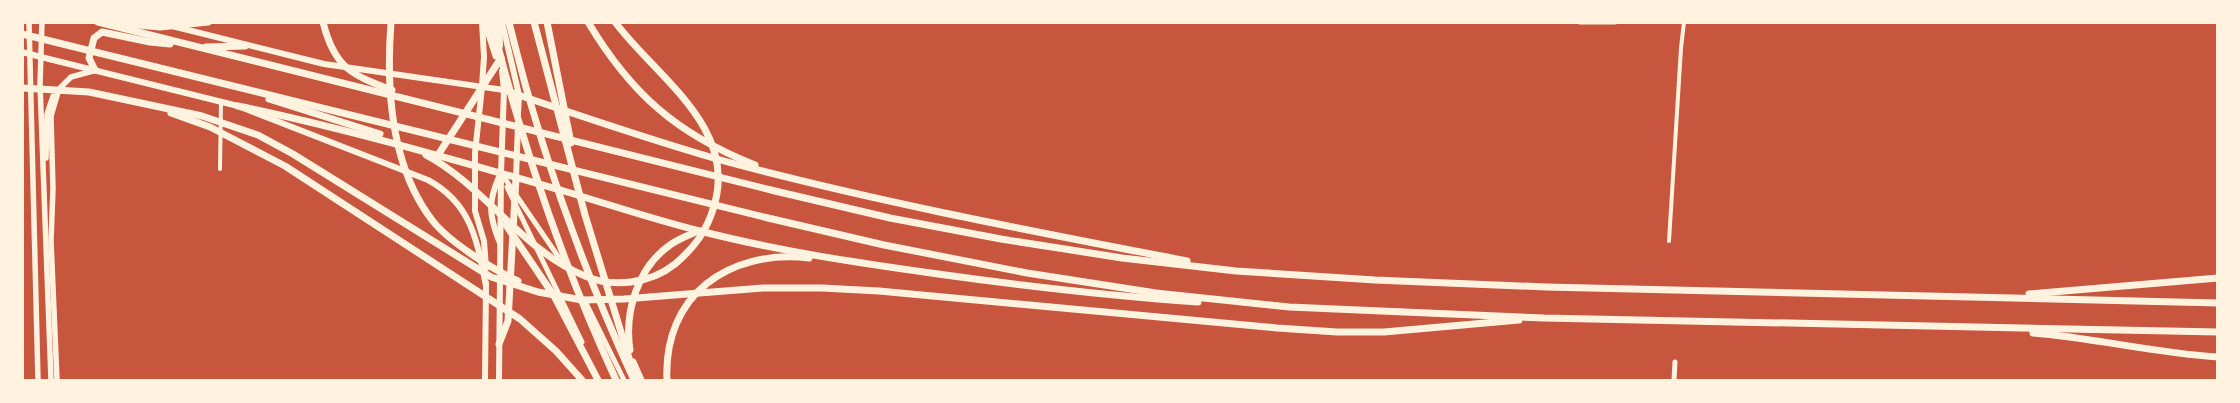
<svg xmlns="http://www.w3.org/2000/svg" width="2240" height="403" font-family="Karla,sans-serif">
<rect width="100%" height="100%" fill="#c8553d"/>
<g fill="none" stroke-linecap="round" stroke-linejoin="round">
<g stroke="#fff3e0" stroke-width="4">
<polyline points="220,169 221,102"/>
<polyline points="1669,241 1681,48 1684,22"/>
</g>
<g stroke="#fff3e0" stroke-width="5">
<polyline points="1580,22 1615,22"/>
<polyline points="501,173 564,265"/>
<polyline points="507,187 582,342"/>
<polyline points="586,303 624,380"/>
<polyline points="1674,380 1675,362"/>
</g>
<g stroke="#fff3e0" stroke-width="5.5">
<polyline points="29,22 38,380"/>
<polyline points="42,22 40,84 51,380"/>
<polyline points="46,158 47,114 53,96"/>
<polyline points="57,380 51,241 53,189 51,116 59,89 71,77 93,71"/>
</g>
<g stroke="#fff3e0" stroke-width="6">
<polyline points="482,22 484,57 482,86"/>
<polyline points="502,22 519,95 518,114"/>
<polyline points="499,24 500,46"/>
<polyline points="22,52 41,57"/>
<polyline points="502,71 504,90"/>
<polyline points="516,178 518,124"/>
</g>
<g stroke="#fff3e0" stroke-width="6">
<polyline points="156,22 324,64 504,90 501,173 499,380"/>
<path d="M41 57 238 106 428 180C472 204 477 241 486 286"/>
<polyline points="482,87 475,153 475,211 484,241 486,268"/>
<path d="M499 241C489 215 488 202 499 177"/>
<polyline points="485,380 486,283"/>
</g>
<g stroke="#fff3e0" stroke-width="7">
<polyline points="98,22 775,191 890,218 1001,239 1122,258 1236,271 1375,280 1546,287 2218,303"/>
<path d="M323 22C334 67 351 75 392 90"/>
<path d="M391 22C386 88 390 165 432 220 449 242 492 269 518 281"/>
<polyline points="485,22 496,56"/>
<path d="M492 22C522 146 563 265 616 380"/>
<path d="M509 22C539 146 581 265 634 380"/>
<polyline points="534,22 585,215 632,368"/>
<polyline points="547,22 571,143"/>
<path d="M588 22C631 94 677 134 755 165"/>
<polyline points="116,23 160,27 208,22"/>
<polyline points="22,34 768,218 884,245 1027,273 1156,293 1289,307 1544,318 2218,332"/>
<polyline points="206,47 245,46"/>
<polyline points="95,70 89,58 94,38 102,32 150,42 170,44"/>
<polyline points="22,88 89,92 202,116 258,135 293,154 491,277 538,292 582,300 624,299 763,288 822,288 879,291 1277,328 1337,332 1384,332 1519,320"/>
<path d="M504 90C577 115 650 140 724 161 877 202 1032 231 1187 261"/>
<polyline points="269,99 380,134"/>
<path d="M238 106C349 129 458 161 567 192 611 205 655 220 700 231 778 251 858 263 938 274 1024 286 1111 296 1198 302"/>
<polyline points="171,113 210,127 285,166 520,319 556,351 582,380"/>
<path d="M426 155C486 187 521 250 585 276 613 288 650 284 675 264 694 248 707 231 714 206 738 127 656 77 615 22"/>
<polyline points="438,155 501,58"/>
<polyline points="506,225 554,296 598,380"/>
<polyline points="2029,294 2218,278"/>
<path d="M2033 333C2095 338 2155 353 2218 357"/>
<polyline points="499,344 508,321 516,178"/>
<path d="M630 350C624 312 638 267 670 245 678 239 689 235 698 231"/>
<polyline points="633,362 641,380"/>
<path d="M667 380C663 295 729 249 809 258"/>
</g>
</g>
<rect width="2240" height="403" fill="none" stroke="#fff3e0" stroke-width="48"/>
</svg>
